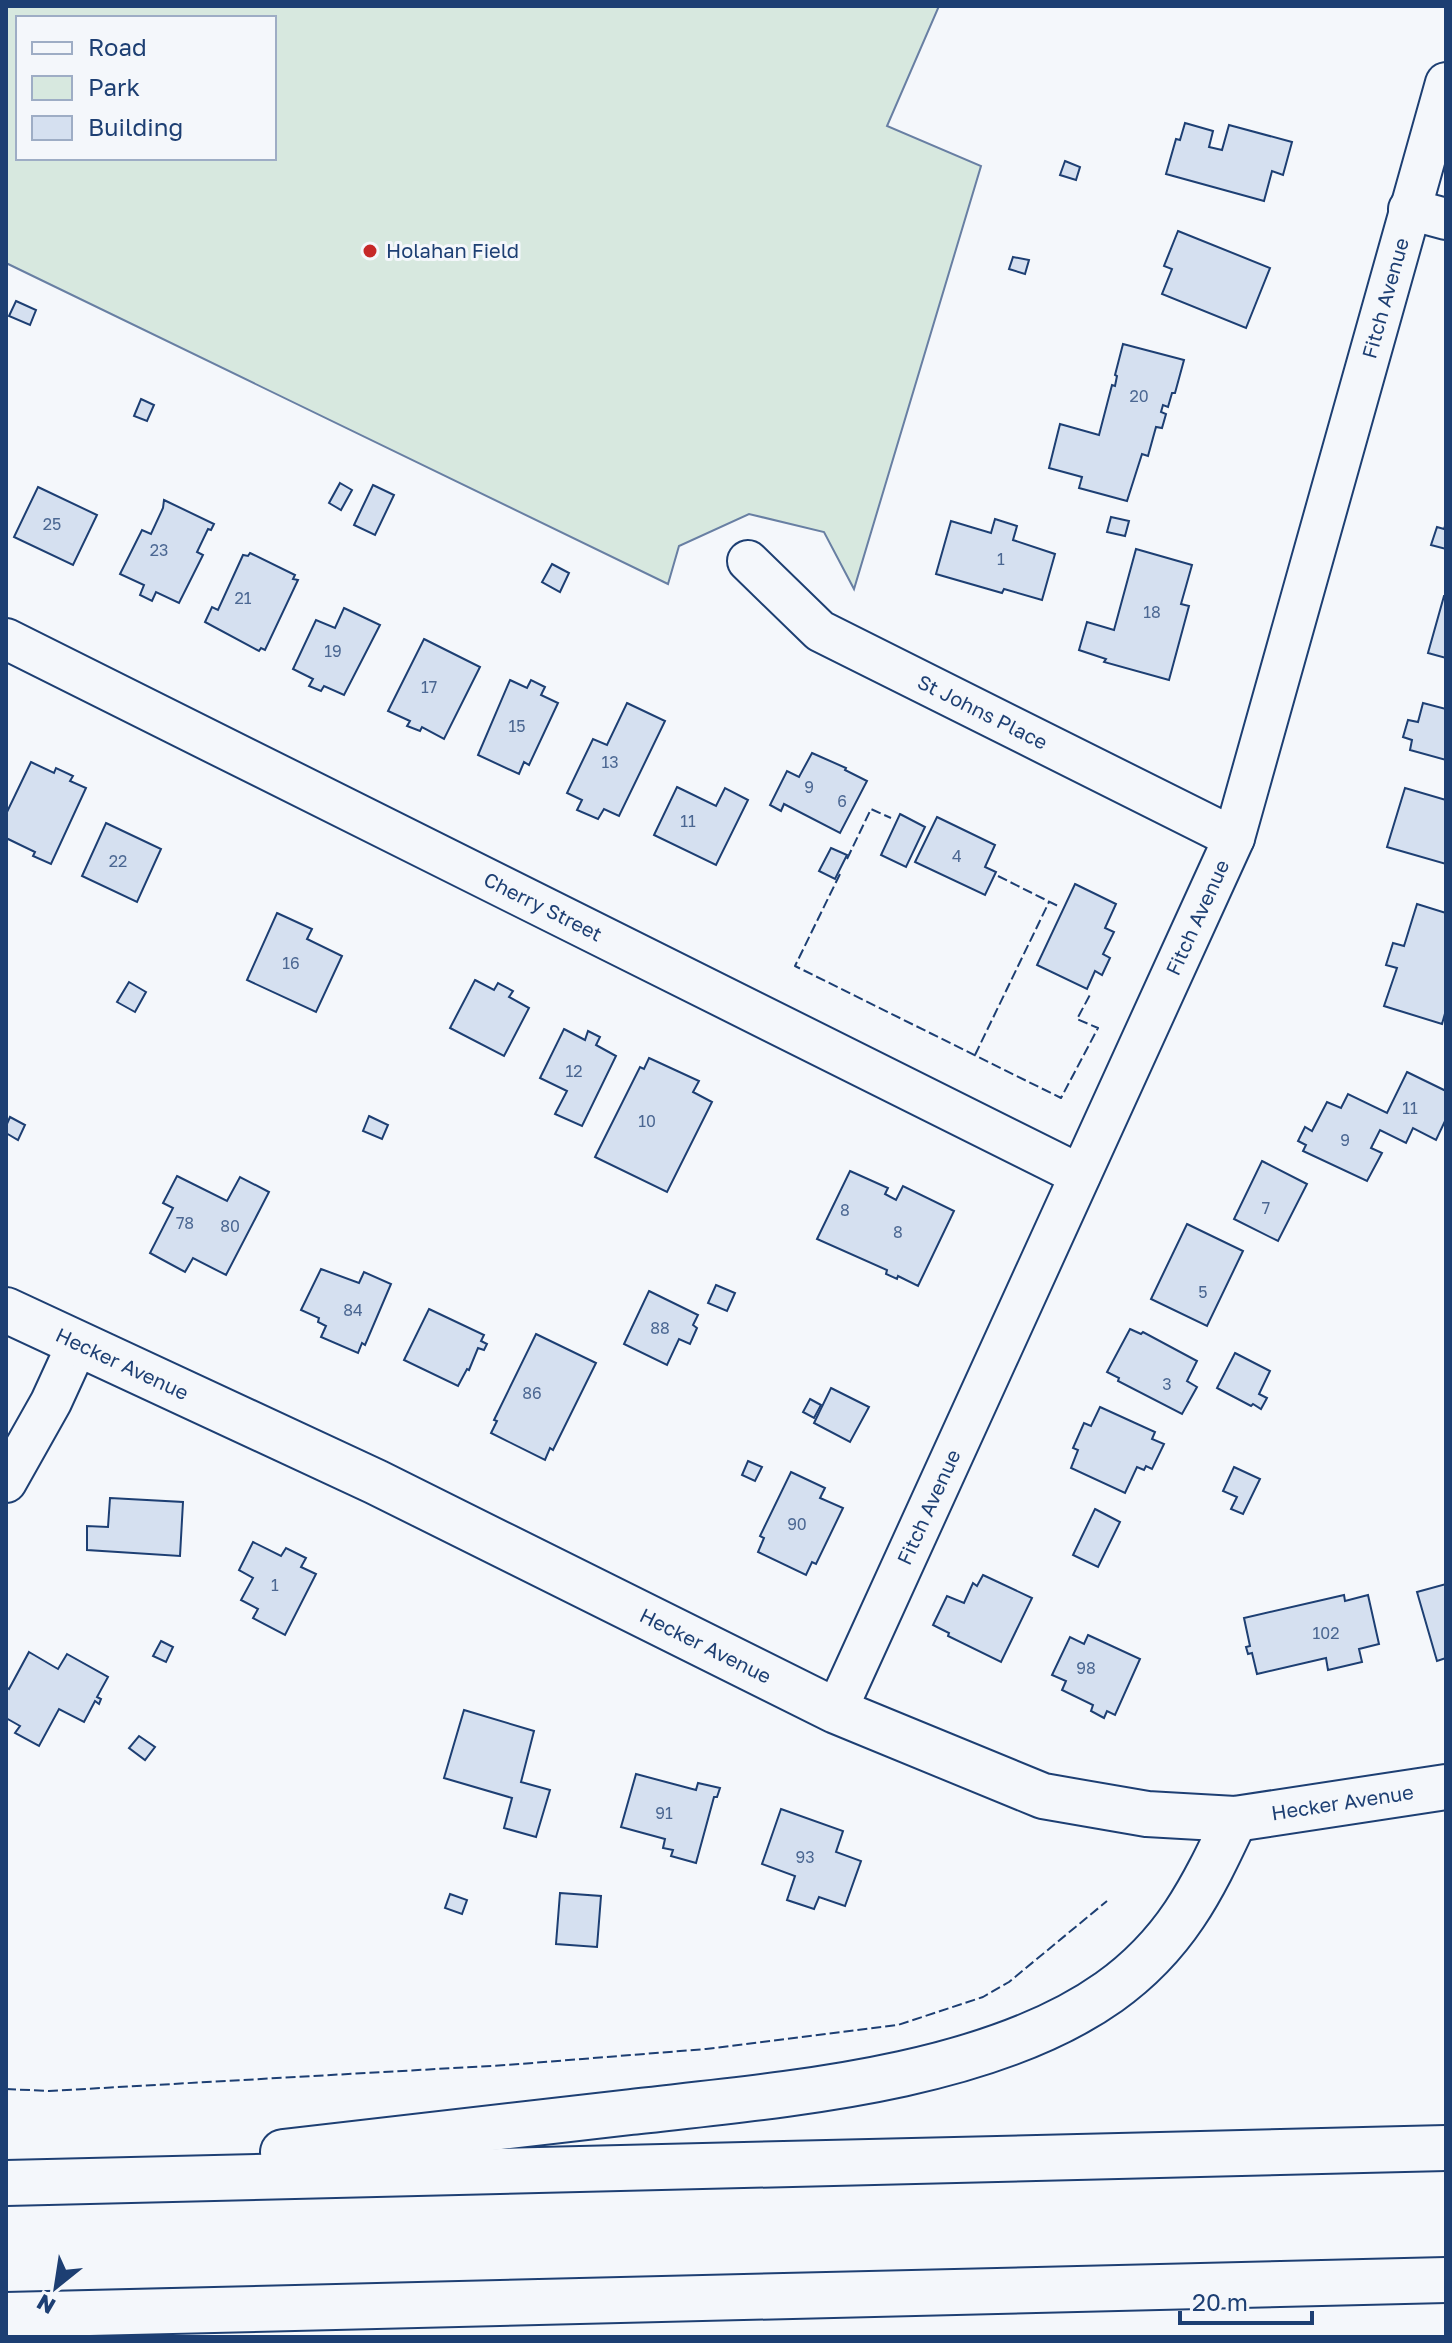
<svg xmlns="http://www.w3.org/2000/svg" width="1452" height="2343" font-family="'Golos Text',sans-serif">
<rect width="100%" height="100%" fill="#f4f7fb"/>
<path fill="#d7e8df" stroke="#687fa3" stroke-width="2" fill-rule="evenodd" d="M6 6H939L887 126 981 166 854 589 824 532 749 514 679 546 668 584 6 263ZM18 18H274V158H18Z"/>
<g fill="#d5e0f0" stroke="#1d3f73" stroke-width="2">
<polygon points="1185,123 1213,131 1209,147 1222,150 1229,125 1292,142 1283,175 1272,171 1264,201 1166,174 1176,139 1180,140"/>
<polygon points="1065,161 1080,167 1076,180 1060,175"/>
<polygon points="1178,231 1270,268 1246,328 1162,294 1172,269 1164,266"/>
<polygon points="1013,257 1029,260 1025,274 1009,269"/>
<polygon points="16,301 36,310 30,325 9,316"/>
<polygon points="1123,344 1184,360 1175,393 1172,393 1168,407 1163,405 1161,412 1166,414 1162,428 1156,427 1148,456 1142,454 1127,501 1079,488 1082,477 1049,468 1060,424 1099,435 1112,385 1115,386 1117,376 1115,375"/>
<polygon points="141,399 154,405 147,421 134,416"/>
<polygon points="340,483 352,490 341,510 329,503"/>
<polygon points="373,485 394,495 375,535 354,525"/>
<polygon points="38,487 97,515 73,565 14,537"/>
<polygon points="164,500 214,524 211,530 208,529 197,552 203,555 179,603 156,592 152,601 140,595 144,585 120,574 142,530 151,534 163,508"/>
<polygon points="1111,517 1129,521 1125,536 1107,532"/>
<polygon points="995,519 1017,526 1013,540 1055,554 1042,600 1004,589 1002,593 936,574 951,521 991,533"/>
<polygon points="1446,523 1446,549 1431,545 1437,527 1444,529"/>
<polygon points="1136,549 1192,565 1181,604 1189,606 1169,680 1104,662 1106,659 1079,650 1087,622 1114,630"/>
<polygon points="250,553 295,575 293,579 298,580 265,650 261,648 259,651 205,622 212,607 218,610 243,555 248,556"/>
<polygon points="552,564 569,573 560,592 542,582"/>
<polygon points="1444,596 1446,596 1446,658 1428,653"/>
<polygon points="344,608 380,625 344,695 324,686 321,691 309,686 313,679 293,669 316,620 335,628"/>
<polygon points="424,639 480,667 444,739 422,727 420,731 407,726 410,721 388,711"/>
<polygon points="510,680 527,688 531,680 545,687 541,695 558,703 529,765 524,762 519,774 478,755"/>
<polygon points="627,703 665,721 619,816 604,809 598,819 577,810 582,800 567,793 593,739 607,745"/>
<polygon points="1423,703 1446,709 1446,760 1410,750 1412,740 1403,737 1408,720 1418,722"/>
<polygon points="812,753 846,768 845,770 867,781 840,833 784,804 781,811 770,805 787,771 799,777"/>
<polygon points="31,762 54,773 56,768 73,776 70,781 86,788 51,864 33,856 35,852 6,838 6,814"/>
<polygon points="677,787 716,806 725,788 748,800 716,865 654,835"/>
<polygon points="1405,788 1446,800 1446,864 1387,847"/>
<polygon points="900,814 925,827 906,867 881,855"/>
<polygon points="937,817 995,845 985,867 996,872 985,895 915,862"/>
<polygon points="106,823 161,849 137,902 82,876"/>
<polygon points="831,848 847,855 835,879 819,871"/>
<polygon points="1075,884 1116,904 1105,928 1114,932 1103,954 1110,958 1102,975 1095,971 1087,989 1037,965"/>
<polygon points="1417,904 1446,913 1446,1010 1442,1024 1384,1006 1397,968 1386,965 1393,943 1404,946"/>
<polygon points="277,913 312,929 307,939 342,956 316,1012 247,980"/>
<polygon points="475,980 494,990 498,983 513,991 509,997 529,1008 504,1056 450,1028"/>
<polygon points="129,982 146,992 135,1012 117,1002"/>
<polygon points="564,1029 585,1040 588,1031 600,1037 596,1045 616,1056 582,1126 555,1114 567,1091 540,1078"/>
<polygon points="649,1058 699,1081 693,1092 712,1102 667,1192 595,1157 640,1067 644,1069"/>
<polygon points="1407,1072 1446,1091 1446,1119 1436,1140 1413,1128 1406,1143 1380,1130 1371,1148 1382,1153 1367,1181 1303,1151 1306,1145 1298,1141 1305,1127 1312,1131 1327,1102 1341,1108 1348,1094 1387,1113"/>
<polygon points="369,1116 388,1125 382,1139 363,1131"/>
<polygon points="10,1117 25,1125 18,1140 6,1133 6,1126"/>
<polygon points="1262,1161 1307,1184 1278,1241 1234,1219"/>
<polygon points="850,1171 888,1188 885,1194 896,1200 903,1186 954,1211 918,1286 898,1276 897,1279 886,1274 887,1270 817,1239"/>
<polygon points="177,1176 227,1201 240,1177 269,1192 226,1275 193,1258 185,1272 150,1253 173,1208 163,1203"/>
<polygon points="1187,1224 1243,1251 1207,1326 1151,1299"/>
<polygon points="321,1269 359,1283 364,1272 391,1284 365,1345 362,1343 358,1353 321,1337 326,1326 318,1322 319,1318 301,1310"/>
<polygon points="716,1285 735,1293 727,1311 708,1303"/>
<polygon points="649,1291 698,1315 693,1325 697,1328 690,1344 679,1339 667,1365 624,1344"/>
<polygon points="429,1309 484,1335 481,1341 487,1344 484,1350 478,1348 469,1370 467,1369 458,1386 404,1360"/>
<polygon points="1130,1329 1141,1334 1143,1332 1197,1361 1187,1381 1197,1387 1182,1414 1118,1381 1119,1378 1107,1372"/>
<polygon points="536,1334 596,1363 553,1450 550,1448 545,1460 491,1433 497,1421 494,1420"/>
<polygon points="1235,1353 1270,1371 1259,1394 1267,1398 1261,1409 1253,1404 1251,1406 1217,1388"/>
<polygon points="831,1388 869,1407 850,1442 814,1423"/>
<polygon points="810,1399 821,1405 814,1418 803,1412"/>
<polygon points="1100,1407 1155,1432 1152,1439 1164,1444 1152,1469 1146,1466 1144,1470 1137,1467 1125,1493 1071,1468 1078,1450 1073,1448 1084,1423 1091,1426"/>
<polygon points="748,1461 762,1467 755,1481 742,1475"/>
<polygon points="1234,1467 1260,1479 1243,1514 1231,1509 1237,1497 1223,1491"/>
<polygon points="791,1472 825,1488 820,1498 843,1508 816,1564 812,1562 806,1575 758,1552 764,1538 760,1536"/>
<polygon points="110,1498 183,1502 180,1556 87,1550 87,1526 108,1527"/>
<polygon points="1095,1509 1120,1522 1098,1567 1073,1555"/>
<polygon points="253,1542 281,1556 286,1548 306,1558 301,1567 316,1574 285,1635 253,1618 258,1609 241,1600 253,1578 239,1570"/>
<polygon points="983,1575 1032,1598 1001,1662 948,1636 949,1633 933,1625 947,1596 964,1603 973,1583 977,1586"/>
<polygon points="1446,1584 1446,1658 1437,1661 1417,1592"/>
<polygon points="1344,1595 1345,1601 1368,1595 1379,1644 1359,1649 1362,1662 1328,1670 1326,1658 1257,1674 1252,1653 1248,1654 1246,1647 1250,1646 1244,1618"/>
<polygon points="1088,1635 1140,1659 1115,1715 1107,1711 1104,1718 1091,1711 1093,1705 1062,1690 1066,1681 1052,1675 1070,1637 1084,1644"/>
<polygon points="161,1641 173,1647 166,1662 153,1656"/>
<polygon points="29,1652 58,1669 67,1654 108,1677 97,1697 101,1699 99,1704 95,1701 84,1722 59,1709 39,1746 15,1733 20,1726 6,1718 6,1687 9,1689"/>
<polygon points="464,1710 534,1731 521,1782 550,1790 536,1837 504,1828 512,1798 444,1778"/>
<polygon points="139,1736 155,1747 145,1760 129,1748"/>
<polygon points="636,1774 696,1790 698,1783 720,1788 717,1797 714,1797 696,1863 671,1856 673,1850 663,1848 665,1839 621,1827"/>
<polygon points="781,1809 843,1831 836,1852 861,1861 845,1906 819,1897 814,1909 787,1900 795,1876 762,1864"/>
<polygon points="560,1893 601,1896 597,1947 556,1944"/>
<polygon points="450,1894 467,1900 462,1914 445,1908"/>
</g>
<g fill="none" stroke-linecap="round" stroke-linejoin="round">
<defs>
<g id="street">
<polyline points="1409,209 1446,219"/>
<path id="s1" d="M748 561 820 631 1234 838"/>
<path id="s2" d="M6 639 1080 1175"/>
<polyline points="6,1482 51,1402 78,1343"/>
<path id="s3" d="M836 1711 1234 838 1446 83"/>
</g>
<g id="secondary">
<path id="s4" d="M6 1310 376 1482 836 1711 1043 1796 1147 1814 1235 1819 1446 1787"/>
</g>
<g id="highway">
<path d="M283 2152C399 2138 515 2125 631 2112 779 2095 985 2080 1109 1992 1175 1945 1202 1890 1235 1819"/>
<polyline points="6,2183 1446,2148"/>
<polyline points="6,2315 1446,2280"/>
</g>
</defs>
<use href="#street" stroke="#1d3f73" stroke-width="44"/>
<use href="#secondary" stroke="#1d3f73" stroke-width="48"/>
<use href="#highway" stroke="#1d3f73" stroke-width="48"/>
<use href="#street" stroke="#f4f7fb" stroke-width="40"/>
<use href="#secondary" stroke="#f4f7fb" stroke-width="44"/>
<use href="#highway" stroke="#f4f7fb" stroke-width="44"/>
<g stroke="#1d3f73" stroke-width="2" stroke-dasharray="10 4" stroke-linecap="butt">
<polyline points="847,859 871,809 891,818"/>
<polyline points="840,874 795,966 1061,1098 1098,1028 1077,1019 1091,993"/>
<polyline points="998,876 1060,907"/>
<polyline points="975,1055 1049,902"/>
<polyline points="6,2089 49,2091 507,2065 706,2049 898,2025 983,1997 1009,1982 1107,1901"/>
</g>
</g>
<circle fill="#c62828" stroke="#f4f7fb" stroke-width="3" cx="370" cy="251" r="8"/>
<g text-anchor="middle" stroke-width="6" stroke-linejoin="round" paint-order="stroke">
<g font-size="16" fill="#4b6792">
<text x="1139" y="402">20</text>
<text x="52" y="530">25</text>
<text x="159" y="556">23</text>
<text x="1001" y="565">1</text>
<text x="243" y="604">21</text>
<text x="1152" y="618">18</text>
<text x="333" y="657">19</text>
<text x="429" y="693">17</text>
<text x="517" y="732">15</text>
<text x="610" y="768">13</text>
<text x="809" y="793">9</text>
<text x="842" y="807">6</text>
<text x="688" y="827">11</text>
<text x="957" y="862">4</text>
<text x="118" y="867">22</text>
<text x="291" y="969">16</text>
<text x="574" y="1077">12</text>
<text x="1410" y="1114">11</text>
<text x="647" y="1127">10</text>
<text x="1345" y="1146">9</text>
<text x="1266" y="1214">7</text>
<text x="845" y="1216">8</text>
<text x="185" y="1229">78</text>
<text x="230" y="1232">80</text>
<text x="898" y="1238">8</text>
<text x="1203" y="1298">5</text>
<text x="353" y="1316">84</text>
<text x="660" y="1334">88</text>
<text x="1167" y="1390">3</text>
<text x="532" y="1399">86</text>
<text x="797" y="1530">90</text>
<text x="275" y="1591">1</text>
<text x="1326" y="1639">102</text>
<text x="1086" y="1674">98</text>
<text x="664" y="1819">91</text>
<text x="805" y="1863">93</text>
</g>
<g font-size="20" fill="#1d3f73" stroke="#f4f7fb" text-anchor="start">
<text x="386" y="258">Holahan Field</text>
</g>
<g font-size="20" fill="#1d3f73" stroke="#f4f7fb">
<text dy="7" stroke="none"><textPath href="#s3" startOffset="1520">Fitch Avenue</textPath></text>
<text dy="7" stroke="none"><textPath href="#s1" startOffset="282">St Johns Place</textPath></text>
<text dy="7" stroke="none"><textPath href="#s2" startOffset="600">Cherry Street</textPath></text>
<text dy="7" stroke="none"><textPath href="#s3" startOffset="872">Fitch Avenue</textPath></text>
<text dy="7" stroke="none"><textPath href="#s4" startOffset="128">Hecker Avenue</textPath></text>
<text dy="7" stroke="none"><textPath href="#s3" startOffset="224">Fitch Avenue</textPath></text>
<text dy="7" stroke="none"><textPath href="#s4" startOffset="776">Hecker Avenue</textPath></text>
<text dy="7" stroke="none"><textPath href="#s4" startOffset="1448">Hecker Avenue</textPath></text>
</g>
</g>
<rect width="1452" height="2343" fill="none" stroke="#1d3f73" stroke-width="16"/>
<rect x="16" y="16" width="260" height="144" fill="#f4f7fb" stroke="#9eadc5" stroke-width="2"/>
<rect x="32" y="42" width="40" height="12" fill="#f4f7fb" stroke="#9eadc5" stroke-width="2"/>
<text x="88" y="56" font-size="24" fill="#1d3f73">Road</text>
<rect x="32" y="76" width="40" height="24" fill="#d7e8df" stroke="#9eadc5" stroke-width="2"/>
<text x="88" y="96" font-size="24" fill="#1d3f73">Park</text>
<rect x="32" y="116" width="40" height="24" fill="#d5e0f0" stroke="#9eadc5" stroke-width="2"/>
<text x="88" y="136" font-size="24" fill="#1d3f73">Building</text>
<g transform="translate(56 2287) rotate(210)" stroke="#f4f7fb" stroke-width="6" paint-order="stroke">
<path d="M0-6L14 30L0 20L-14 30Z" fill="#1d3f73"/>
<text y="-12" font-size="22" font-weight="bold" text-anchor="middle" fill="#1d3f73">N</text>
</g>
<path d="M1180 2311v12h132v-12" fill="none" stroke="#1d3f73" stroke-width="4"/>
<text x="1192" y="2311" font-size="24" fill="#1d3f73" stroke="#f4f7fb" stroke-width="6" paint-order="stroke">20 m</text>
</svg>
